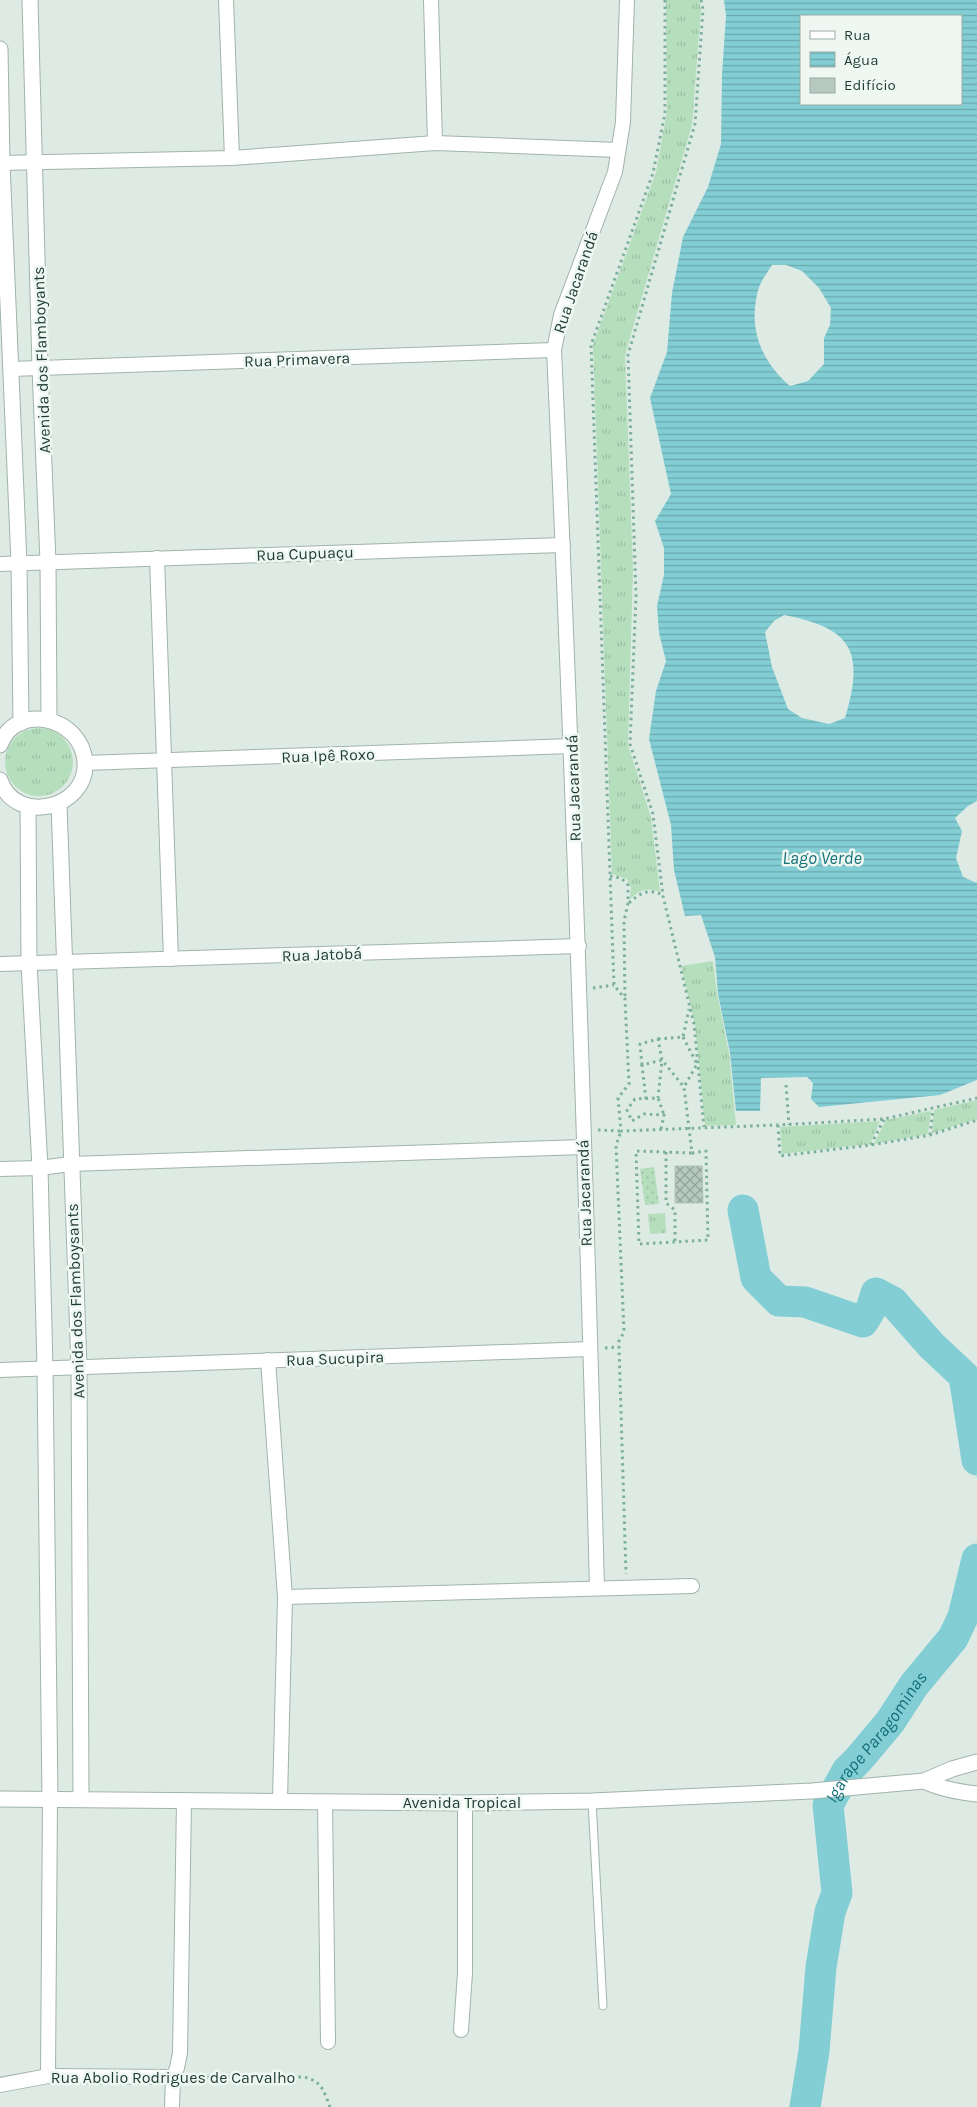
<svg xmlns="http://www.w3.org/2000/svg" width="977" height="2107" font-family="Karla,sans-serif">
<defs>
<pattern id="grass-tufts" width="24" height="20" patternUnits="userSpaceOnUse" patternTransform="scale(1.25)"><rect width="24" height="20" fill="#b5debd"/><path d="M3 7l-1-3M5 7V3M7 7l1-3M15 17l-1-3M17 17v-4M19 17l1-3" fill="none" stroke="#9bbfa3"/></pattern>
<pattern id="park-dots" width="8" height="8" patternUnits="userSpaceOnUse" patternTransform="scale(1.25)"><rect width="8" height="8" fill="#b5debd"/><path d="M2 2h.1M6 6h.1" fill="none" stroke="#9bbfa3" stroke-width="1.8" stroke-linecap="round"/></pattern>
<pattern id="water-rules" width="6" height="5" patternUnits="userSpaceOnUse" patternTransform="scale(1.25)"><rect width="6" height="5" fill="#82ced4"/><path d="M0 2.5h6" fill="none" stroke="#6aa8ad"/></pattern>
<pattern id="building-cross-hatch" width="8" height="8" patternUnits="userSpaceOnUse" patternTransform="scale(1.25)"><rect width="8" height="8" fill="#b6c8c0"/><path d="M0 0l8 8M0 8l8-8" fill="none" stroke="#93a49d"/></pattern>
</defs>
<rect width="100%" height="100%" fill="#deebe4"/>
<g fill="url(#grass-tufts)">
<path d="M666 0H699L701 9 692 125 625 355 633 569 628 745 651 817 660 892C648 887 640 890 630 899L631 888 627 879 612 874 593 345 656 172 667 111Z"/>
<circle cx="39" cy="762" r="34"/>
<polygon points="713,961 717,993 729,1053 736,1125 705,1126 695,1025 681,966"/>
<polygon points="977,1100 977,1119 932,1133 934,1110"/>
<polygon points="931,1111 928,1134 874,1144 886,1120"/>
<polygon points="880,1121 870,1144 782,1154 780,1127"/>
<polygon points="665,1213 666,1233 650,1234 648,1214"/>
</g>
<polygon fill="url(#park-dots)" points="654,1167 659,1204 645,1205 640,1169"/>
<path fill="url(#water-rules)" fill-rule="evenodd" d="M724 0H977V801L968 806 955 818 962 831 956 858 963 877 977 883V1080L940 1095 819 1107 811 1099 813 1083 807 1077 761 1078 760 1111H736L730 1053 718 994 715 957 701 915 685 916 674 870 671 825 649 739 656 691 666 661 659 633 657 606 664 575V548L655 521 671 494 650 398 667 352 672 293 683 237 708 187 721 144 722 74 726 16ZM801 16H961V104H801ZM772 265H786L802 271 819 288 831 308 830 325 824 338V364L808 381 790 386C764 364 750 334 756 300 757 295 758 289 760 285 763 278 768 272 772 265ZM784 615C852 628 865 651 845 718L829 724 802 718 788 709 772 667 765 632 774 621Z"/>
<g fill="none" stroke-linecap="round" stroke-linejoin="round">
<g stroke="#82ced4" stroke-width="31">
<polyline points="743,1210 756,1278 779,1301 805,1302 863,1322 871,1309 876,1293 893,1302 931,1345 964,1376 977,1460"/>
<path id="s1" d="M805 2107 814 2051 821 1967 830 1912 837 1893 828 1805 847 1771 858 1760 890 1722 914 1685 953 1638 963 1617 977 1559"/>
</g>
</g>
<polygon fill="url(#building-cross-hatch)" stroke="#b0c4ba" points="675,1166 702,1166 703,1203 675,1203"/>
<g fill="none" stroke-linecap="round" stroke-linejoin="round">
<defs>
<polyline id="service" points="592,1801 603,2006"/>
<g id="minor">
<polyline points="226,0 232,158"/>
<polyline points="431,0 435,143"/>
<polyline points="0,163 232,158 435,143 618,150"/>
<polyline points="11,369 554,350"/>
<polyline points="157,558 171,959"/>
<polyline points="0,564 563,545"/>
<polyline points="85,763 571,746"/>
<polyline points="0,964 579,946"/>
<polyline points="0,1169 40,1168 70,1164 583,1147"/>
<polyline points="268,1360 285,1597 280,1800"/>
<polyline points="0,1370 590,1349"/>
<path d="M597 1588C586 1175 573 763 554 350L561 315 615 172 623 122 627 0"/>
<polyline points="285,1597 692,1586"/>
<polyline points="325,1803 328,2042"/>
<polyline points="461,2030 465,1973 465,1803"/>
<polyline points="48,2076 50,1800"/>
<polyline points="0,2085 48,2076 173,2077"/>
<polyline points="172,2107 173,2077 177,2068 180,2053 184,1801"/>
</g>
<g id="tertiary">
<polyline points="30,0 40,368 48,562 49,720"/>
<polyline points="0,49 2,163 19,563 21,723"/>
<path d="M0 745C16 701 82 717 85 762 88 809 15 826 0 780"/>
<polyline points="59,804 79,1367 81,1799"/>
<polyline points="28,806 29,963 40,1168 45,1368 50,1800"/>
<path d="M924 1781C941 1789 958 1792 977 1794"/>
<polyline points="0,1799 465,1803 592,1801 812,1791 924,1781 952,1769 977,1762"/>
</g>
</defs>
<use href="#service" stroke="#a1b3ab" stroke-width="9"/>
<use href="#minor" stroke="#a1b3ab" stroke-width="16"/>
<use href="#tertiary" stroke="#a1b3ab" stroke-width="17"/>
<g stroke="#7cb09c" stroke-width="3" stroke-dasharray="2.5 4" stroke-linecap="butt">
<polyline points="665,0 665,113 653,173 591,345 614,985 625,999 629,1084 618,1098 621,1131 778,1125 884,1119 977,1098"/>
<polyline points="701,0 703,9 695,124 628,355 636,595 630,744 653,814 663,896 694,1024 704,1127"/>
<polyline points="610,876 621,878 628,885 628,903 624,921 625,998"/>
<path d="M629 903C640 893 648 888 663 895"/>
<polyline points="593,988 614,985"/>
<polyline points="683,1037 697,1064 684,1087"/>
<polyline points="658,1039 683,1037 689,1009"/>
<polyline points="642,1065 640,1044 658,1039 662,1060 658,1098"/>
<polyline points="786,1085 789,1125"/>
<polyline points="646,1099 642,1065 662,1060 684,1087 692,1153 706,1151 708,1240 639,1244 636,1151 692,1153"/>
<polyline points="778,1125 780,1156 871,1145 930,1135 977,1120"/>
<polyline points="661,1129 664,1115 644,1114 632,1121 627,1110 635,1099 658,1098 664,1115"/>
<polyline points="598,1130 621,1131 616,1145 624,1332 619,1341 619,1347 626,1574"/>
<polyline points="930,1135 933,1109"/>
<polyline points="871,1145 884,1119"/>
<polyline points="666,1152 666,1203 675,1210 675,1242"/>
<polyline points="605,1348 619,1347"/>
<path d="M188 2077H304C323 2082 323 2090 330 2107"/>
</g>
<use href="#service" stroke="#fff" stroke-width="7"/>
<use href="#minor" stroke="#fff" stroke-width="14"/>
<use href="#tertiary" stroke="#fff" stroke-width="15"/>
</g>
<g text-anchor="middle" stroke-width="5" stroke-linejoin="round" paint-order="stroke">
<g font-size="16" fill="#1e3b31" stroke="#eef7f2">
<text transform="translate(575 282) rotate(-71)" y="6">Rua Jacarandá</text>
<text transform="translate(297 359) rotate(-2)" y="6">Rua Primavera</text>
<text transform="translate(41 360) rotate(-92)" y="6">Avenida dos Flamboyants</text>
<text transform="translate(305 553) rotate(-2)" y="6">Rua Cupuaçu</text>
<text transform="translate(328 755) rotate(-2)" y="6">Rua Ipê Roxo</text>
<text transform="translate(573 788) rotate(-92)" y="6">Rua Jacarandá</text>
<text transform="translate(322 954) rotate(-2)" y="6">Rua Jatobá</text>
<text transform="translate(584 1193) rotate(-92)" y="6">Rua Jacarandá</text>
<text transform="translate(75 1301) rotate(-92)" y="6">Avenida dos Flamboysants</text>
<text transform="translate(335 1358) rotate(-2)" y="6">Rua Sucupira</text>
<text x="462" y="1808">Avenida Tropical</text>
<text x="173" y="2083">Rua Abolio Rodrigues de Carvalho</text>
</g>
<g font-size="18" font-style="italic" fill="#16717a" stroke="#eef7f2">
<text x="822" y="864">Lago Verde</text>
<text dy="6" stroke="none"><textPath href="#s1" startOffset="389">Igarape Paragominas</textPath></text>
</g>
</g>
<rect x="800" y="15" width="162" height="90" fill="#eef7f2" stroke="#9baca5"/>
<rect x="810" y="31" width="25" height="8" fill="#ffffff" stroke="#9baca5"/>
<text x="844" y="40" font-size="15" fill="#1e3b31">Rua</text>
<rect x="810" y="52" width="25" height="15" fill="url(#water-rules)" stroke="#9baca5"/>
<text x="844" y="65" font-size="15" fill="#1e3b31">Água</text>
<rect x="810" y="78" width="25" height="15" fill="#b6c8c0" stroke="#9baca5"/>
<text x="844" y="90" font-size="15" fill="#1e3b31">Edifício</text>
</svg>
